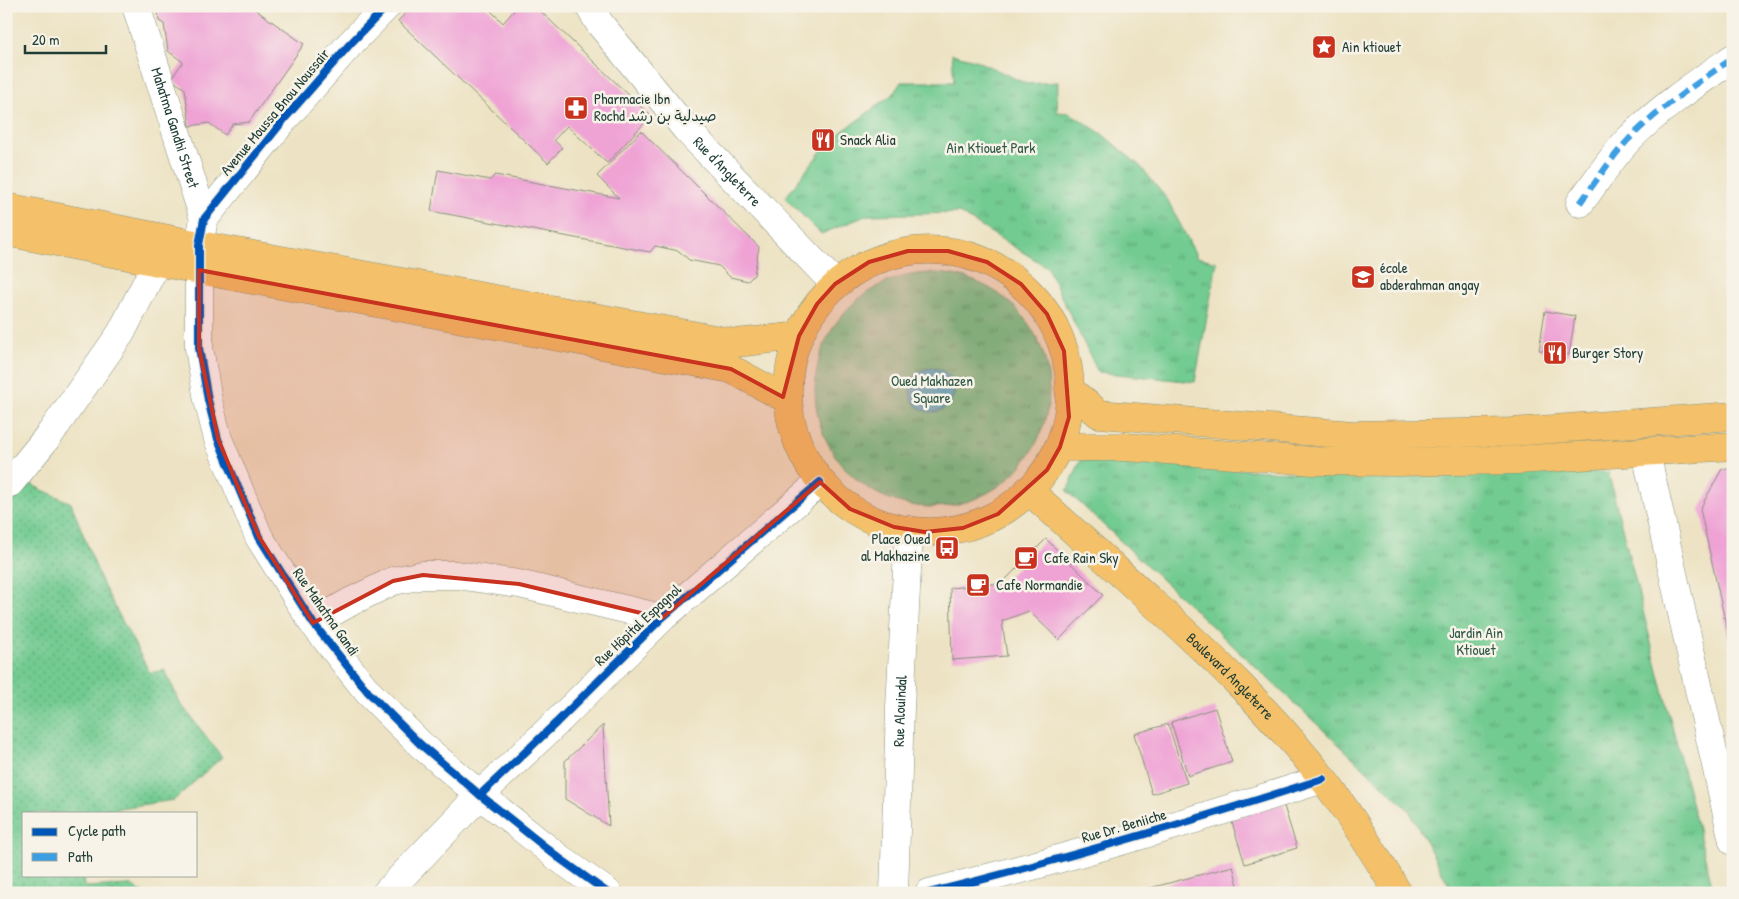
<svg xmlns="http://www.w3.org/2000/svg" width="1739" height="899" font-family="'Patrick Hand','Playpen Sans Arabic',sans-serif">
<defs>
<pattern id="park-tufts" width="24" height="20" patternUnits="userSpaceOnUse" patternTransform="scale(1.25)"><rect width="24" height="20" fill="#72cb91"/><path d="M3 7l-1-3M5 7V3M7 7l1-3M15 17l-1-3M17 17v-4M19 17l1-3" fill="none" stroke="#5da677"/></pattern>
<pattern id="garden-dots" width="8" height="8" patternUnits="userSpaceOnUse" patternTransform="scale(1.25)"><rect width="8" height="8" fill="#72cb91"/><path d="M2 2h.1M6 6h.1" fill="none" stroke="#5da677" stroke-width="1.8" stroke-linecap="round"/></pattern>
</defs>
<rect width="100%" height="100%" fill="#f7f3e8"/>
<filter id="ink" filterUnits="userSpaceOnUse"><feTurbulence type="fractalNoise" baseFrequency=".02" numOctaves="2"/><feDisplacementMap in="SourceGraphic" scale="10" xChannelSelector="R" yChannelSelector="G"/><feConvolveMatrix kernelMatrix="1 2 1 2 8 2 1 2 1" color-interpolation-filters="sRGB"/></filter>
<filter id="wash" filterUnits="userSpaceOnUse"><feTurbulence type="fractalNoise" baseFrequency=".0096" numOctaves="4" result="noise"/><feDisplacementMap in="SourceGraphic" scale="20" xChannelSelector="R" yChannelSelector="G"/><feGaussianBlur stdDeviation="1.12" result="paint"/><feColorMatrix in="noise" values="0 0 0 0 0 0 0 0 0 0 0 0 0 0 0 0 0 1.4 0 .05"/><feComposite in="paint" operator="in"/></filter>
<g filter="url(#wash)">
<rect width="100%" height="100%" fill="#ede3c4"/>
<g fill="url(#park-tufts)" stroke="#488462">
<polygon points="952,54 975,60 1027,84 1058,82 1057,112 1070,113 1102,134 1140,166 1167,199 1197,257 1217,262 1195,382 1098,372 1047,267 959,213 868,215 821,234 785,198 828,142 893,94 901,82 954,82"/>
<circle cx="932" cy="390" r="117"/>
<polygon points="1081,460 1338,475 1553,471 1608,472 1714,893 1453,893 1409,810 1067,491"/>
</g>
<polygon fill="url(#garden-dots)" stroke="#488462" points="6,465 36,487 71,503 102,583 150,673 165,670 180,703 222,757 174,800 85,813 24,813 24,875 83,875 84,887 129,885 144,893 6,893"/>
<circle fill="#55b8d4" stroke="#3a7a84" cx="932" cy="390" r="22"/>
<g id="blocks">
<g fill="#efa3d5">
<polygon points="157,6 250,6 304,44 249,122 233,124 225,135 209,123 190,126 185,89 171,79 183,62 168,51 164,24 159,21"/>
<polygon points="412,6 486,6 503,23 518,6 535,6 651,116 607,163 567,126 554,140 562,148 548,163 398,21"/>
<polygon points="641,131 759,247 754,275 748,281 730,277 719,266 689,260 679,251 655,246 650,252 431,211 438,170 490,180 495,175 619,198 597,176"/>
<polygon points="1545,311 1575,316 1569,355 1539,350"/>
<polygon points="1722,469 1733,469 1732,652 1700,509"/>
<polygon points="1046,539 1103,595 1059,640 1029,611 1002,621 1007,656 952,660 950,588 1002,583"/>
<polygon points="1215,708 1232,762 1188,776 1171,722"/>
<polygon points="1168,724 1187,783 1152,794 1134,734"/>
<polygon points="603,725 609,826 565,799 565,761"/>
<polygon points="1283,803 1297,848 1245,864 1231,819"/>
<polygon points="1233,866 1240,893 1135,893 1135,892"/>
</g>
</g>
</g>
<g filter="url(#ink)">
<use href="#blocks" fill-opacity="0" stroke="#86907c" stroke-width="1"/>
<g fill="none" stroke-linecap="round" stroke-linejoin="round">
<defs>
<g id="minor">
<path id="s1" d="M136 6 204 219"/>
<polyline points="387,6 350,44 286,117 204,219 199,245 199,348 208,400 218,439 259,537 313,623 368,692 420,744 480,795 559,858 608,893"/>
<path id="s2" d="M589 6 600 24 686 129 835 284"/>
<path d="M1580 203C1596 182 1611 158 1629 139 1660 108 1697 83 1733 58"/>
<polyline points="1646,453 1733,841"/>
<polyline points="10,483 50,434 121,333 157,262"/>
<polyline points="313,623 352,601 393,581 423,575 457,575 519,584 662,618"/>
<polyline points="386,893 480,795 556,723 662,618 820,482"/>
<path id="s3" d="M894 893 900 708 909 530"/>
<path d="M929 893C1062 860 1193 821 1323 779"/>
</g>
<g id="major">
<polyline points="6,207 199,245 736,343 799,336"/>
<polyline points="6,232 199,270 731,369 783,397"/>
<circle cx="929" cy="391" r="141"/>
<polyline points="1069,389 1099,414 1353,435 1512,432 1733,416"/>
<polyline points="1060,447 1126,447 1314,461 1396,462 1516,460 1733,446"/>
<path id="s4" d="M1028 490C1070 527 1111 565 1152 602 1213 657 1273 714 1323 779 1351 815 1375 854 1398 893"/>
</g>
</defs>
<use href="#minor" stroke="#86907c" stroke-width="29"/>
<use href="#major" stroke="#86907c" stroke-width="29"/>
<use href="#minor" stroke="#fff" stroke-width="28"/>
<use href="#major" stroke="#f4c16a" stroke-width="28"/>
<path stroke="#3c9ee2" stroke-width="6" stroke-dasharray="12 6" stroke-linecap="butt" d="M1580 203C1596 182 1611 158 1629 139 1660 108 1697 83 1733 58"/>
<defs>
<g id="cycleway">
<polyline points="387,6 350,44 286,117 204,219 199,245 199,348 208,400 218,439 259,537 313,623 368,692 420,744 480,795 559,858 608,893"/>
<polyline points="480,795 556,723 662,618 820,482"/>
<path d="M929 893C1062 860 1193 821 1323 779"/>
</g>
</defs>
<use href="#cycleway" stroke="#f7f3e8" stroke-width="11"/>
<use href="#cycleway" stroke="#0057b8" stroke-width="8"/>
</g>
</g>
<path fill="#c8321e" fill-opacity="0.2" stroke="#c8321e" stroke-width="4" stroke-linejoin="round" d="M908 251H948L987 262 1021 284 1047 314 1064 351 1069 417 1060 447 1047 470 998 514 963 528 925 532 894 527 850 509 820 482 662 618 519 584 423 575 393 581 313 623 259 537 218 439 199 348V270L731 369 783 397 799 336 817 304 835 284 869 262Z"/>
<defs>
<symbol id="sight-square" viewBox="-11 -11 22 22"><rect x="-9" y="-9" width="18" height="18" rx="4" fill="#c8321e" stroke="#f7f3e8"/><path d="M0-6L1.8-2.2L6-1.7L2.9 1.2L3.7 5.4L0 3.3L-3.7 5.4L-2.9 1.2L-6-1.7L-1.8-2.2Z" fill="#fff"/></symbol>
<symbol id="pharmacy-square" viewBox="-11 -11 22 22"><rect x="-9" y="-9" width="18" height="18" rx="4" fill="#c8321e" stroke="#f7f3e8"/><path d="M-2-6h4v4h4v4h-4v4h-4v-4h-4v-4h4Z" fill="#fff"/></symbol>
<symbol id="restaurant-square" viewBox="-11 -11 22 22"><rect x="-9" y="-9" width="18" height="18" rx="4" fill="#c8321e" stroke="#f7f3e8"/><path d="M-5-6h1v4h1v-4h1v4h1v-4h1v5L-1.5 .5V6h-2V.5L-5-1ZM5-6V6H3V1.5H1.5Q1.5-4 5-6Z" fill="#fff"/></symbol>
<symbol id="school-square" viewBox="-11 -11 22 22"><rect x="-9" y="-9" width="18" height="18" rx="4" fill="#c8321e" stroke="#f7f3e8"/><path d="M0-5L7-2L0 1L-7-2ZM-4 1L0 2.5L4 1V4Q0 6-4 4Z" fill="#fff"/></symbol>
<symbol id="bus-square" viewBox="-11 -11 22 22"><rect x="-9" y="-9" width="18" height="18" rx="4" fill="#c8321e" stroke="#f7f3e8"/><path d="M-5-6H5V4H4V6H2V4H-2V6H-4V4H-5ZM-3.5-4V0h7V-4ZM-3.5 1.2v1.5H-2V1.2ZM2 1.2v1.5H3.5V1.2Z" fill="#fff"/></symbol>
<symbol id="cafe-square" viewBox="-11 -11 22 22"><rect x="-9" y="-9" width="18" height="18" rx="4" fill="#c8321e" stroke="#f7f3e8"/><path d="M-5.5-4.5H6V0H3Q3 3.5 0 3.5H-2.5Q-5.5 3.5-5.5 0ZM3-3.2v2h1.7v-2ZM-6 4.5H4V6H-6Z" fill="#fff"/></symbol>
</defs>
<g fill-rule="evenodd">
<use href="#sight-square" x="1310" y="33" width="28" height="28"/>
<use href="#pharmacy-square" x="562" y="94" width="28" height="28"/>
<use href="#restaurant-square" x="809" y="126" width="28" height="28"/>
<use href="#school-square" x="1349" y="263" width="28" height="28"/>
<use href="#restaurant-square" x="1541" y="339" width="28" height="28"/>
<use href="#bus-square" x="933" y="534" width="28" height="28"/>
<use href="#cafe-square" x="1012" y="544" width="28" height="28"/>
<use href="#cafe-square" x="964" y="571" width="28" height="28"/>
</g>
<g text-anchor="middle" stroke-width="5" stroke-linejoin="round" paint-order="stroke">
<g font-size="15" fill="#1f3d34" stroke="#f7f3e8" text-anchor="start">
<text x="1342" y="52">Ain ktiouet</text>
<text x="594" y="104">Pharmacie Ibn<tspan x="594" dy="17">Rochd صيدلية بن رشد</tspan></text>
<text x="840" y="145">Snack Alia</text>
<text x="1380" y="273">école<tspan x="1380" dy="17">abderahman angay</tspan></text>
<text x="1572" y="358">Burger Story</text>
<text x="930" y="544" text-anchor="end">Place Oued<tspan x="930" dy="17">al Makhazine</tspan></text>
<text x="1044" y="563">Cafe Rain Sky</text>
<text x="996" y="590">Cafe Normandie</text>
</g>
<g font-size="15" fill="#1f3d34" stroke="#f7f3e8">
<text transform="translate(275 112) rotate(-50)" y="5">Avenue Moussa Bnou Noussair</text>
<text dy="5" stroke="none"><textPath href="#s1" startOffset="128">Mahatma Gandhi Street</textPath></text>
<text dy="5" stroke="none"><textPath href="#s2" startOffset="216">Rue d'Angleterre</textPath></text>
<text transform="translate(326 612) rotate(55)" y="5">Rue Mahatma Gandi</text>
<text transform="translate(638 625) rotate(-43)" y="5">Rue Hôpital Espagnol</text>
<text dy="5" stroke="none"><textPath href="#s4" startOffset="275">Boulevard Angleterre</textPath></text>
<text dy="5" stroke="none"><textPath href="#s3" startOffset="182">Rue Alouindal</textPath></text>
<text transform="translate(1124 826) rotate(-16)" y="5">Rue Dr. Beniiche</text>
</g>
<g font-size="15" fill="#305947" stroke="#f7f3e8">
<text x="991" y="153">Ain Ktiouet Park</text>
<text x="932" y="386">Oued Makhazen<tspan x="932" dy="17">Square</tspan></text>
<text x="1476" y="638">Jardin Ain<tspan x="1476" dy="17">Ktiouet</tspan></text>
</g>
</g>
<rect width="1739" height="899" fill="none" stroke="#f7f3e8" stroke-width="25"/>
<rect x="22" y="812" width="175" height="65" fill="#f7f3e8" stroke="#a1aaa0"/>
<rect x="32" y="828" width="25" height="8" fill="#0057b8" stroke="#a1aaa0"/>
<text x="68" y="836" font-size="15" fill="#1f3d34">Cycle path</text>
<rect x="32" y="853" width="25" height="8" fill="#3c9ee2" stroke="#a1aaa0"/>
<text x="68" y="862" font-size="15" fill="#1f3d34">Path</text>
<path d="M25 45v8h81v-8" fill="none" stroke="#1f3d34" stroke-width="2.5"/>
<text x="32" y="45" font-size="15" fill="#1f3d34" stroke="#f7f3e8" stroke-width="4" paint-order="stroke">20 m</text>
</svg>
